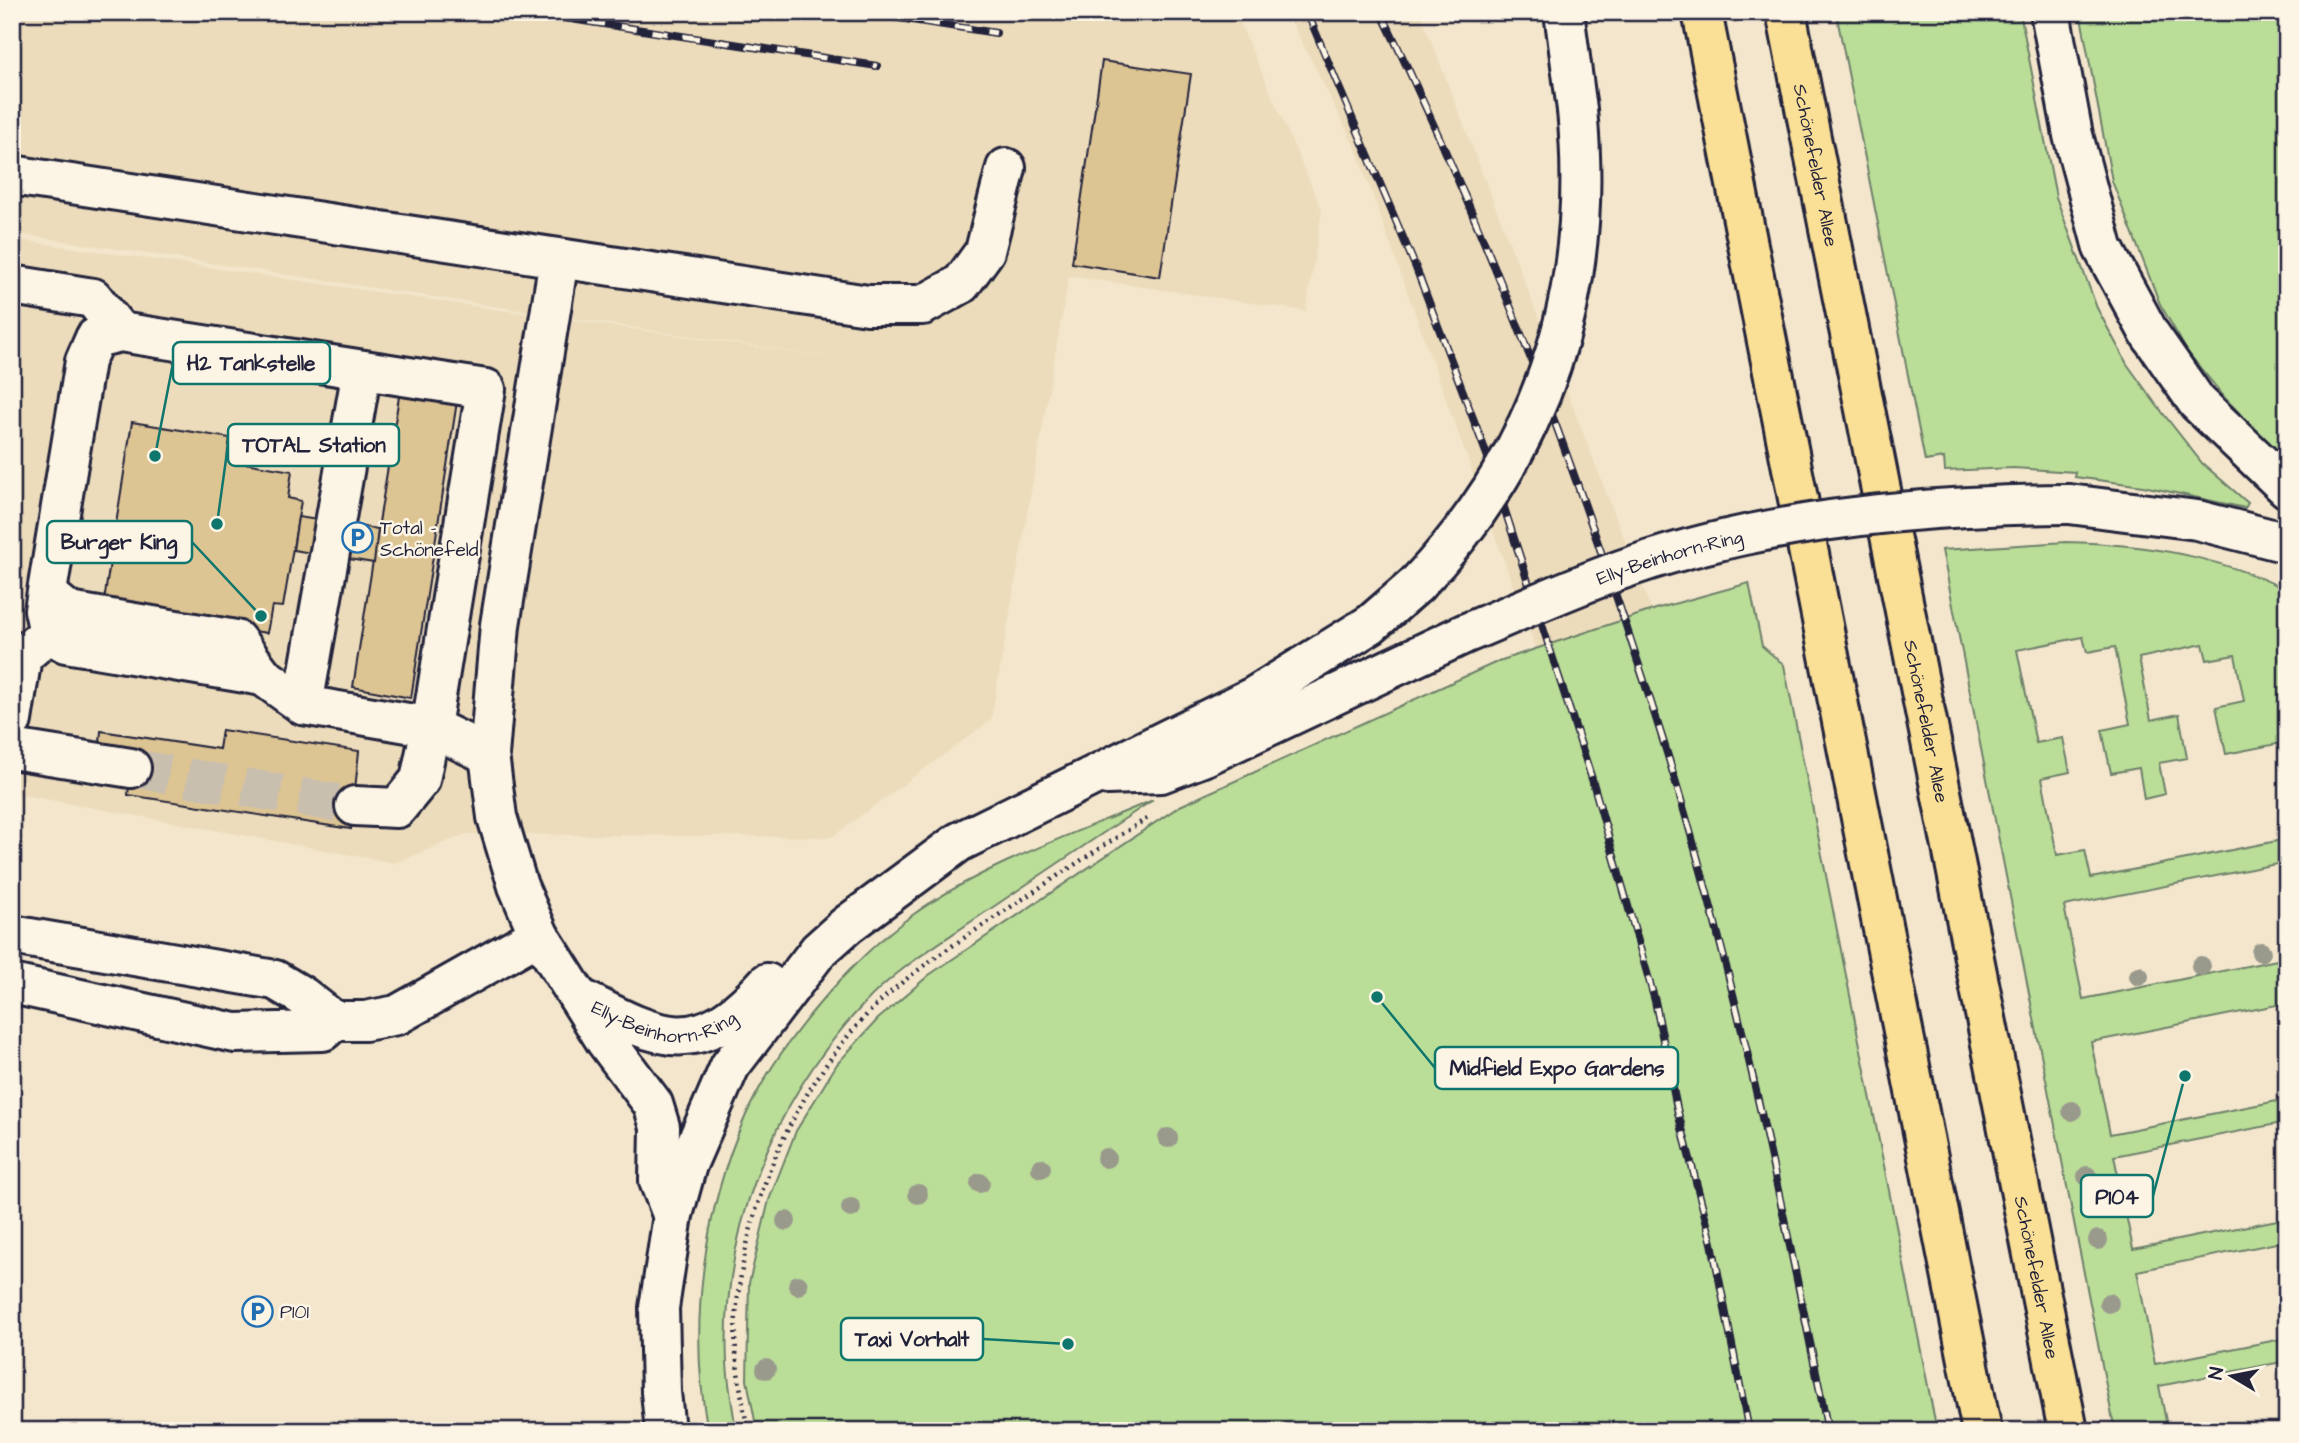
<svg xmlns="http://www.w3.org/2000/svg" width="2299" height="1443" font-family="'Architects Daughter',sans-serif">
<rect width="100%" height="100%" fill="#f3e6cc"/>
<filter id="ink" filterUnits="userSpaceOnUse"><feTurbulence type="fractalNoise" baseFrequency=".0143" numOctaves="2"/><feDisplacementMap in="SourceGraphic" scale="14" xChannelSelector="R" yChannelSelector="G"/><feConvolveMatrix kernelMatrix="1 2 1 2 8 2 1 2 1" color-interpolation-filters="sRGB"/></filter>
<g filter="url(#ink)">
<g fill="#ecdcbb">
<polygon points="12,12 1235,12 1322,210 1306,311 1069,276 991,720 832,837 466,834 395,863 12,793 12,239 874,364 12,233"/>
<polygon points="1287,12 1420,12 1702,740 1538,655 1356,149"/>
</g>
<g fill="#badd98" stroke="#6e806a" stroke-width="2">
<polygon points="1836,12 2020,12 2056,197 2097,308 2127,364 2155,403 2202,463 2248,503 2245,508 2143,486 2075,477 2075,472 2013,468 1945,471 1944,458 1925,461"/>
<polygon points="2080,12 2287,12 2287,463 2225,398 2188,353 2160,304 2112,181"/>
<path d="M2066 542C2143 544 2216 555 2287 590V742L2226 754 2216 707 2244 701 2235 655 2207 660 2203 644 2139 658 2151 720 2179 714 2187 758 2159 763 2165 794 2144 799 2139 768 2111 773 2102 730 2130 724 2115 647 2087 652 2083 637 2017 650 2036 743 2063 738 2070 772 2042 778 2057 855 2085 850 2091 878 2287 839V862L2064 906 2083 999 2287 958V1003L2091 1042 2110 1134 2287 1099V1122L2114 1156 2133 1249 2287 1218V1241L2137 1271 2155 1364 2287 1338V1361L2159 1386 2168 1431H2115L1942 550Z"/>
<polygon points="1749,583 1762,646 1784,665 1937,1431 757,1431 747,1380 749,1283 769,1200 796,1131 837,1064 878,1019 929,975 1180,806 1499,661 1659,608"/>
<path d="M1153 800C1095 838 1038 877 981 915 940 943 896 969 863 1005 773 1101 721 1231 727 1362 728 1385 733 1408 736 1431H708C688 1328 703 1210 746 1115 778 1044 851 959 914 914 979 867 1078 832 1153 800Z"/>
</g>
<g fill="#ddc493" stroke="#22223b" stroke-width="2">
<polygon points="1102,61 1191,74 1160,277 1072,263"/>
<polygon points="401,384 458,395 411,698 353,687"/>
<polygon points="132,422 230,438 227,460 292,471 288,498 301,501 283,607 272,606 267,633 103,607"/>
<polygon points="298,517 378,529 374,563 293,550"/>
<polygon points="222,730 359,751 351,829 128,795 131,768 99,754 101,731 219,749"/>
</g>
<g fill="none" stroke-linecap="round" stroke-linejoin="round">
<polyline stroke="#c9bfaf" stroke-width="38" stroke-dasharray="38 19" stroke-linecap="butt" points="131,768 355,806"/>
<defs>
<g id="minor">
<polyline points="1564,12 1577,110"/>
<polyline points="2050,12 2073,135 2103,248 2149,333 2197,402 2287,488"/>
<polyline points="12,175 868,305 923,305 961,284 985,251 1006,168"/>
<polyline points="559,259 500,625 489,755 497,817 518,886 539,935 605,1040 653,1104 660,1127 659,1181 672,1214"/>
<polyline points="12,285 93,298 120,332"/>
<polyline points="2069,504 2197,520 2287,543"/>
<polyline points="47,594 69,612 236,640 263,676"/>
<polyline points="303,705 362,370"/>
<polyline points="12,720 22,656 49,633"/>
<polyline points="12,749 131,768"/>
<polyline points="1107,775 1161,773 1205,756 1464,634"/>
<polyline points="355,806 397,808 420,780 431,727 486,389 120,332 95,338 85,361 44,610 49,633 66,643 263,676 303,705 431,727 489,755"/>
<polyline points="12,935 275,980 302,996 334,1021 365,1021 397,1015 539,935"/>
<polyline points="12,984 235,1033 323,1031 334,1021"/>
<path id="s1" d="M578 997C661 1040 697 1061 767 983"/>
<polyline points="665,1431 661,1392 659,1308 673,1215 687,1165 730,1066 818,951 847,925 959,842 1255,696 1371,624 1416,585"/>
</g>
<g id="highway">
<polyline points="1702,12 1982,1431"/>
<path id="s2" d="M1786 12 2068 1431"/>
</g>
</defs>
<use href="#minor" stroke="#22223b" stroke-width="44"/>
<use href="#highway" stroke="#22223b" stroke-width="44"/>
<path stroke="#22223b" stroke-width="4.5" stroke-dasharray="2 5" stroke-linecap="butt" d="M748 1431C741 1393 733 1354 736 1315 745 1208 789 1101 861 1021 897 981 946 950 991 920 1044 885 1097 849 1151 816"/>
<use href="#minor" stroke="#fcf5e5" stroke-width="38"/>
<use href="#highway" stroke="#fadf96" stroke-width="38"/>
<defs>
<g id="rail">
<polyline points="525,12 877,66"/>
<polyline points="860,12 996,33"/>
<polyline points="1307,12 1416,268 1487,455 1592,779 1655,1001 1678,1113 1712,1243 1749,1431"/>
<path d="M1381 12C1497 251 1588 500 1667 753 1735 975 1782 1203 1828 1431"/>
</g>
</defs>
<use href="#rail" stroke="#22223b" stroke-width="8"/>
<use href="#rail" stroke="#fcf5e5" stroke-width="5" stroke-dasharray="16" stroke-linecap="butt"/>
<defs>
<g id="minor-bridge">
<path d="M1416 585C1543 452 1595 293 1577 110"/>
<path id="s3" d="M1464 634C1520 611 1575 585 1632 566 1768 519 1926 505 2069 504"/>
</g>
</defs>
<use href="#minor-bridge" stroke="#22223b" stroke-width="44" stroke-linecap="butt"/>
<use href="#minor-bridge" stroke="#fcf5e5" stroke-width="38"/>
</g>
<g fill="#99998c">
<circle cx="2261" cy="952" r="10"/>
<circle cx="2201" cy="966" r="10"/>
<circle cx="2139" cy="976" r="10"/>
<circle cx="2072" cy="1111" r="10"/>
<circle cx="1168" cy="1138" r="10"/>
<circle cx="1106" cy="1158" r="10"/>
<circle cx="1041" cy="1168" r="10"/>
<circle cx="2087" cy="1176" r="10"/>
<circle cx="980" cy="1183" r="10"/>
<circle cx="918" cy="1194" r="10"/>
<circle cx="851" cy="1208" r="10"/>
<circle cx="786" cy="1221" r="10"/>
<circle cx="2098" cy="1240" r="10"/>
<circle cx="798" cy="1285" r="10"/>
<circle cx="2109" cy="1303" r="10"/>
<circle cx="766" cy="1369" r="10"/>
</g>
</g>
<defs>
<symbol id="parking-ring" viewBox="-11 -11 22 22"><circle r="9.5" fill="#fcf5e5" stroke="#1f6fb2" stroke-width="1.5"/><path d="M-3.5-5.5H1a3.5 3.5 0 0 1 0 7H-1V5.5H-3.5ZM-1-3.4V-.6H.8a1.4 1.4 0 0 0 0-2.8Z" fill="#1f6fb2"/></symbol>
</defs>
<g fill-rule="evenodd">
<use href="#parking-ring" x="340" y="520" width="35" height="35"/>
<use href="#parking-ring" x="240" y="1294" width="35" height="35"/>
</g>
<g text-anchor="middle" stroke-width="5" stroke-linejoin="round" paint-order="stroke">
<g font-size="19" fill="#22223b" stroke="#fcf5e5">
<text dy="7" stroke="none"><textPath href="#s2" startOffset="156">Schönefelder Allee</textPath></text>
<text dy="7" stroke="none"><textPath href="#s3" startOffset="220">Elly-Beinhorn-Ring</textPath></text>
<text dy="7" stroke="none"><textPath href="#s2" startOffset="723">Schönefelder Allee</textPath></text>
<text dy="7" stroke="none"><textPath href="#s1" startOffset="93">Elly-Beinhorn-Ring</textPath></text>
<text dy="7" stroke="none"><textPath href="#s2" startOffset="1290">Schönefelder Allee</textPath></text>
</g>
<g font-size="19" fill="#22223b" stroke="#fcf5e5" text-anchor="start">
<text x="380" y="534">Total -<tspan x="380" dy="22">Schönefeld</tspan></text>
<text x="280" y="1318">P101</text>
</g>
</g>
<path fill="none" stroke="#0f766e" stroke-width="2.5" d="M155 456L173 363M217 524L228 445M261 616L192 542M1377 997L1435 1068M2185 1076L2153 1196M1068 1344L983 1339"/>
<g fill="#0f766e" stroke="#fcf5e5" stroke-width="2.5">
<circle cx="155" cy="456" r="7"/>
<circle cx="217" cy="524" r="7"/>
<circle cx="261" cy="616" r="7"/>
<circle cx="1377" cy="997" r="7"/>
<circle cx="2185" cy="1076" r="7"/>
<circle cx="1068" cy="1344" r="7"/>
</g>
<g fill="#fcf5e5" stroke="#0f766e" stroke-width="2.5">
<rect x="173" y="342" width="157" height="42" rx="7"/>
<rect x="228" y="424" width="171" height="42" rx="7"/>
<rect x="47" y="521" width="145" height="42" rx="7"/>
<rect x="1435" y="1047" width="243" height="42" rx="7"/>
<rect x="2081" y="1175" width="72" height="42" rx="7"/>
<rect x="841" y="1318" width="142" height="42" rx="7"/>
</g>
<g font-size="21" text-anchor="middle" font-weight="bold" fill="#22223b">
<text x="251" y="370">H2 Tankstelle</text>
<text x="314" y="452">TOTAL Station</text>
<text x="119" y="549">Burger King</text>
<text x="1557" y="1075">Midfield Expo Gardens</text>
<text x="2117" y="1204">P104</text>
<text x="912" y="1346">Taxi Vorhalt</text>
</g>
<rect width="2299" height="1443" fill="none" stroke="#fcf5e5" stroke-width="42"/>
<rect x="21" y="21" width="2257" height="1401" fill="none" stroke="#22223b" stroke-width="2.5" filter="url(#ink)"/>
<g transform="translate(2232 1376) rotate(280)" stroke="#fcf5e5" stroke-width="5" paint-order="stroke">
<path d="M0-5L12 26L0 18L-12 26Z" fill="#22223b"/>
<text y="-10" font-size="19" font-weight="bold" text-anchor="middle" fill="#22223b">N</text>
</g>
</svg>
